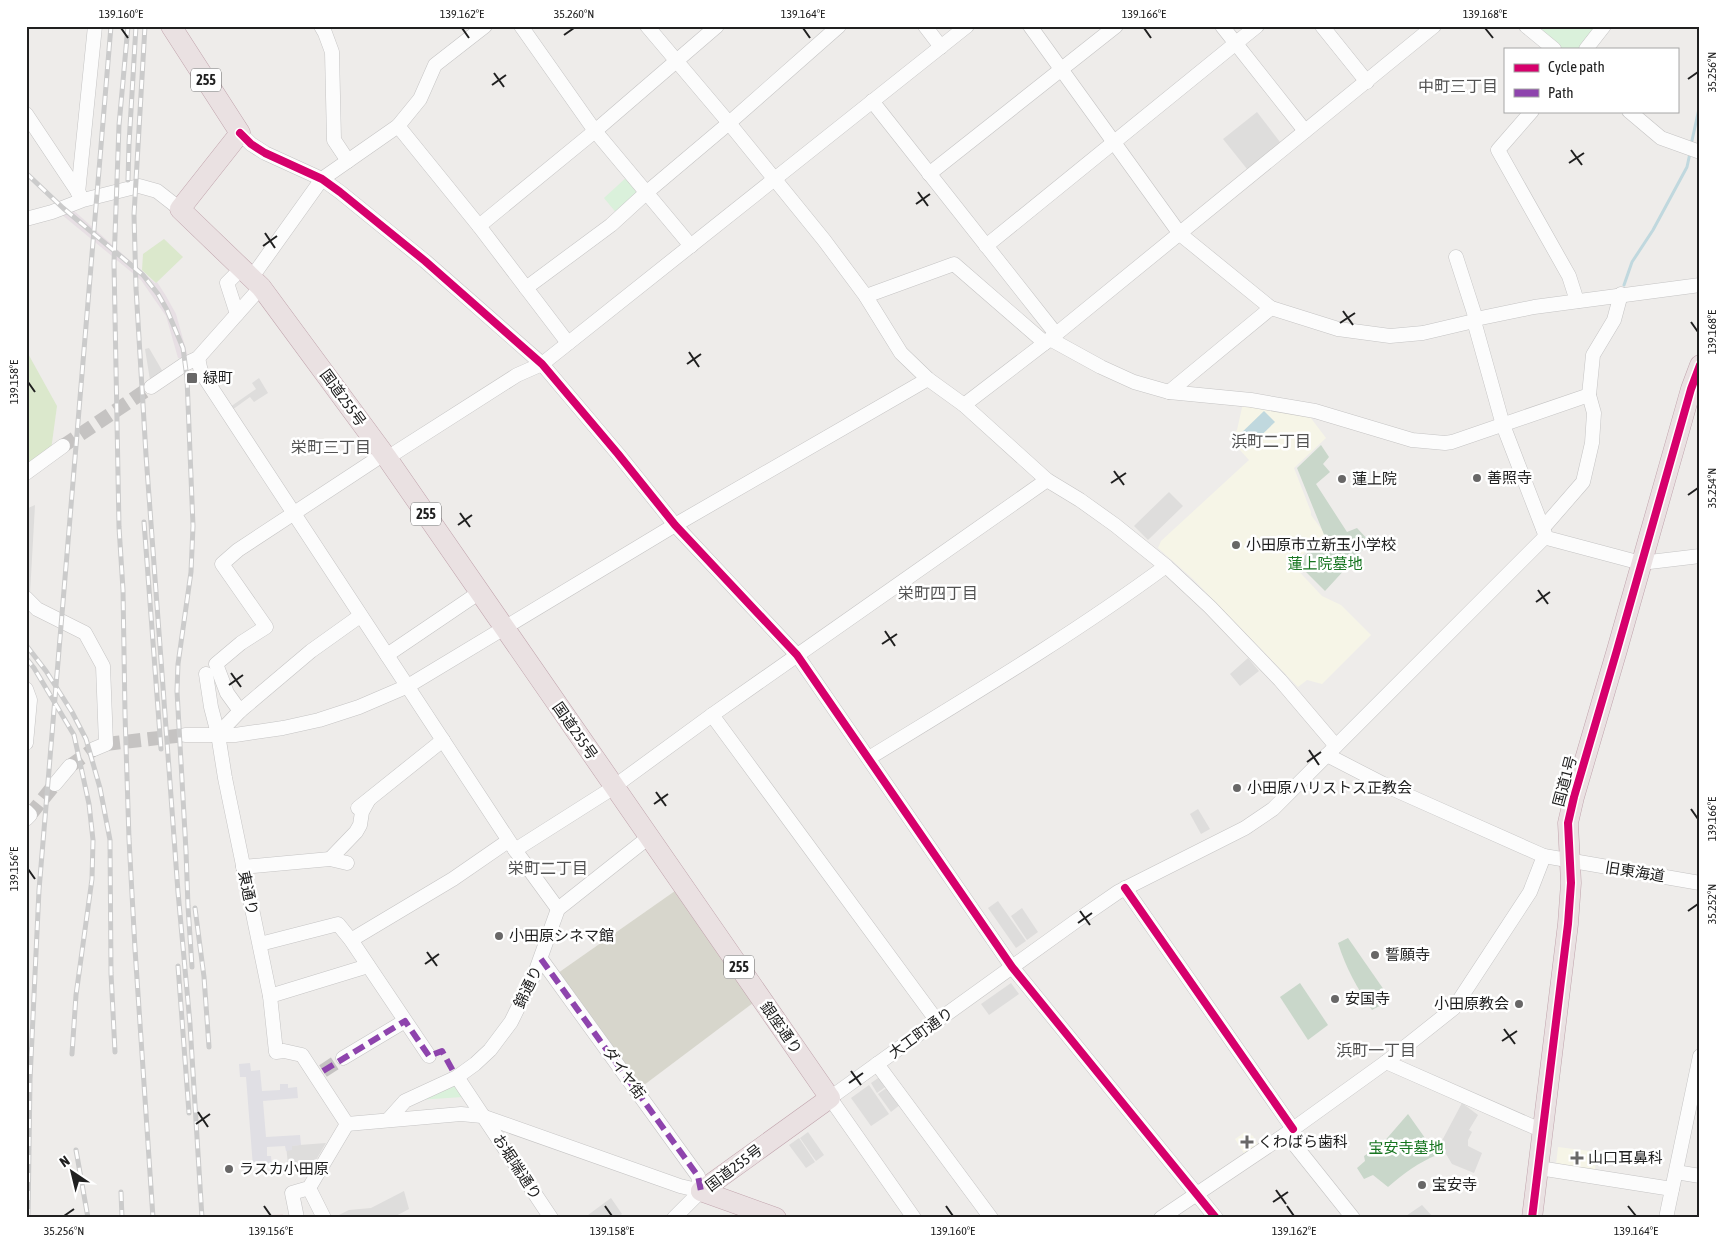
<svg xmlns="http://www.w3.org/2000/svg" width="1726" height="1244" font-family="'Asap Condensed','Noto Sans JP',sans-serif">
<rect width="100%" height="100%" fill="#eeecea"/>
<polygon fill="#ebdedd" points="283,1214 284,1218 227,1218"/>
<polygon fill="#e7dfe4" points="72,209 155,283 157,282 166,296 176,314 188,357 178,358 166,316 141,280 61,214"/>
<g fill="#f6f5e7">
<polygon points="1243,403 1307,413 1326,438 1294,468 1311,512 1311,515 1325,534 1292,564 1322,596 1341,605 1371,635 1322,684 1307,680 1298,687 1193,579 1158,548 1161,541 1249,460 1229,438 1237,430"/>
<polygon points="1245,1132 1253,1136 1259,1146 1245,1155 1235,1139"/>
<polygon points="1558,1147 1597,1152 1595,1170 1556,1165"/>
</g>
<polygon fill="#dcdcdb" points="1422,1205 1434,1218 1403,1218"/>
<polygon fill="#d7d6cc" points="675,891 753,1003 640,1088 558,973"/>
<g fill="#dbe8cc">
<polygon points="164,239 183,257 156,283 142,270 143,254"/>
<polygon points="26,350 57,406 51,450 26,467"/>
</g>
<g fill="#c9d7ca">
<polygon points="1321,445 1329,457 1323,464 1330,472 1316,484 1347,532 1357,528 1370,542 1325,591 1297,563 1325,537 1297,468"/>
<path d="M1348 938 1391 1000 1372 1010C1357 988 1346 968 1338 943Z"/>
<polygon points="1300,983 1328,1025 1308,1040 1280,997"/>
<path d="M1408 1114 1437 1155C1419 1162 1403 1174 1388 1187L1373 1175 1364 1179 1357 1168 1365 1161 1364 1156 1382 1144Z"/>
</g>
<g fill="#daf1db">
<polygon points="1539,26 1600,26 1582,49 1558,49 1536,30"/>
<polygon points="628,176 642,193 618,215 604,198"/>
<polygon points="454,1082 463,1097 417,1100"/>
</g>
<g fill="#dedddc">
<polygon points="1257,112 1280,142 1247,169 1223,139"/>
<polygon points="149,348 163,372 150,380 145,349"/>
<polygon points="259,378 268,393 254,402 250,397 232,410 230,407 256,389 252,383"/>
<polygon points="1169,492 1183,506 1148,540 1134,526"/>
<polygon points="35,505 30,594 26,591 26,509"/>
<polygon points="1248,658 1259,671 1240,686 1230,674"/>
<polygon points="1198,809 1210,829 1201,834 1190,814"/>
<polygon points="998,901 1026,941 1016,948 988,908"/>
<polygon points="1022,908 1038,932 1027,940 1011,916"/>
<polygon points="1011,983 1019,994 989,1015 981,1004"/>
<polygon points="881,1076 888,1085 877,1093 871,1083"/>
<polygon points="869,1085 889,1114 871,1126 851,1098"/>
<polygon points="889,1086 901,1104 891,1112 878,1094"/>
<polygon points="1462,1103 1478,1115 1469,1130 1472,1132 1468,1140 1468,1146 1482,1153 1474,1173 1452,1164 1446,1154 1437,1150"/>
<polygon points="808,1132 824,1155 816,1161 800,1138"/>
<polygon points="799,1138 815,1162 806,1168 789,1145"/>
<polygon points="326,1143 309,1172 289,1173 286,1146"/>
<polygon points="404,1191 409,1209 392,1218 333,1218 349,1210 371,1208"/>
<polygon points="611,1198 622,1214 617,1218 584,1218"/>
</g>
<polygon fill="#e0dfe4" points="250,1063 251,1071 260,1070 262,1091 280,1090 280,1084 288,1084 288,1088 297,1087 298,1098 263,1101 266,1137 300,1135 301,1145 292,1146 292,1150 286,1151 285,1146 267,1147 267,1156 271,1156 272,1166 253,1167 246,1077 240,1077 239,1064"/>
<polygon fill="#c0d8de" points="1264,411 1275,422 1247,449 1236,438"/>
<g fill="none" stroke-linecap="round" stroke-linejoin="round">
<g stroke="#c0d8de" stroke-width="3">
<polyline points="1691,145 1700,104"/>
<polyline points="1624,285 1632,262 1653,230 1687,167 1690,153"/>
</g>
<g stroke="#c5c3c2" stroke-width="14" stroke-dasharray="14 7" stroke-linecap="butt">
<polyline points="63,446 151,387"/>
<polyline points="106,744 185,735"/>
<polyline points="70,766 94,749"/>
<polyline points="30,815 55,784"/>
<polyline points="323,1071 343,1058"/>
</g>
<defs>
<g id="minor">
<polyline points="321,26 325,33 332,52 334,140 348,161"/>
<polyline points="521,26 595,131 691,246"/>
<polyline points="647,26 729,123 824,240 865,295 901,353 928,379 964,405 1047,480 1080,500 1115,525 1166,566 1210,607 1280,680 1336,746"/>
<polyline points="925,26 941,47"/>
<polyline points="1030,26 1180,234 1271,308 1338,329 1390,336 1423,333 1474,321 1476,319 1534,307 1700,285"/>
<polyline points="1222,26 1305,131"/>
<polyline points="1322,26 1367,82"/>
<polyline points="1526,26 1554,49"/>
<polyline points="1586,49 1604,26"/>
<polyline points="872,101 1056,334"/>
<polyline points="1532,111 1498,150 1569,276 1577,301"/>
<polyline points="1629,111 1661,138 1700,152"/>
<polyline points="26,114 80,195"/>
<polyline points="398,126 479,226 568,343"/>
<polyline points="240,133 251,144 265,153 322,179 340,192 425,261 542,364 618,454 675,525 797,655 1012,967 1216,1218"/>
<polyline points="929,174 1116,26"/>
<polyline points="78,193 95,26"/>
<polyline points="26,219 52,212 83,200 139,186 157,191 180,209"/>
<polyline points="479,226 595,131 717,26"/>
<polyline points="986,246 1257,26"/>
<polyline points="1456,257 1476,319"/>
<polyline points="252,277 322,179 398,126 420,99 435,65 485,26"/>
<polyline points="526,288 611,225 646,193 729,123 839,26"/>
<polyline points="866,296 954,264 1045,343"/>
<polyline points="237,314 227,283 242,268"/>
<polyline points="1474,321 1503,425 1545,534"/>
<polyline points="1050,339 1101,367 1134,382 1169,392 1251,400 1315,411 1412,440 1445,443 1452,442 1589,395"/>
<polyline points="198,358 201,372 515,850 608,791 712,715 1047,480"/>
<polyline points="151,387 185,364 198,358 261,287"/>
<polyline points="1169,392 1271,308"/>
<polyline points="964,405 1050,339 1434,26"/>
<polyline points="387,458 517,375 542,364 967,26"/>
<polyline points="26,473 63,446"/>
<polyline points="1543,528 1583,482 1592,443 1594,413 1589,395 1593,355 1614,320 1621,294"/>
<polyline points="26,598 37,609 85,633 103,666 106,744 94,749"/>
<polyline points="387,655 480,592"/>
<polyline points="206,674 211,707 218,734 225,778 270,996 276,1052 284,1051 302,1055 347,1124"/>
<polyline points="26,689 30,700 26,743"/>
<polyline points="240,711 227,693 216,664 241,643 266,627 222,564 238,550 384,454"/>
<polyline points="712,715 937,1021"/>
<polyline points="218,734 240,711 311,651 360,616"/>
<polyline points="185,735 235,735 283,728 319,720 359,707 408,686 675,525 928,379"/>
<polyline points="1327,755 1391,788 1544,856 1700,883"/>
<path d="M869 758C970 696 1071 636 1166 566"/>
<polyline points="55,784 70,766"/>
<polyline points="358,808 443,740"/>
<polyline points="26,811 30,815 26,819"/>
<polyline points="515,850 558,909"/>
<polyline points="330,859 356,832 360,825 362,812 368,801"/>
<polyline points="243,867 330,859 347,863"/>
<polyline points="1125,888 1293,1129"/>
<polyline points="351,940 453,879 508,841"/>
<polyline points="260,944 338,924 351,940 429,1056"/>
<polyline points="541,959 698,1176 701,1191"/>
<polyline points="270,996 368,966"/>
<polyline points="343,1058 405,1021"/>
<polyline points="1386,1062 1543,1131"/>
<polyline points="877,1064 991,1218"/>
<polyline points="457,1077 551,1218"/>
<polyline points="388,1120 405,1101 457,1077 475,1064 490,1050 511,1022 535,973 558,909 649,837"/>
<polyline points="347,1124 461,1114 482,1116 680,1186 701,1191"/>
<polyline points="1286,1134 1353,1218"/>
<polyline points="1539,1168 1672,1189"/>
<polyline points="1676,1172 1700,1176"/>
<polyline points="309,1188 324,1218"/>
<polyline points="297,1218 292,1193 309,1188 347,1124"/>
<polyline points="674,1218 701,1191"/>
<polyline points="914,1218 830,1098 1076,921 1118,892 1245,828 1273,809 1543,539 1547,538 1641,563 1700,556"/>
<polyline points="1161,1218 1286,1134 1386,1062 1454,1008 1530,892 1544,856"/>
<polyline points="1666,1218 1700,1056"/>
</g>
<g id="highway">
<polyline points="171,26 240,133 180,209 261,287 387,458 830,1098 701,1191"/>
<polyline points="701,1191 776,1218"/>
<polyline points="1532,1218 1568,924 1571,883 1568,823 1574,797 1617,650 1691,389 1700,365"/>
</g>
</defs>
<use href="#minor" stroke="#c5c4c4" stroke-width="15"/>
<use href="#highway" stroke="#c0a3ac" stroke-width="21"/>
<use href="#minor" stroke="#fcfcfc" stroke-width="14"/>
<use href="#highway" stroke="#eae1e2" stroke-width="20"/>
<defs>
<g id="rail">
<polyline points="128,26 119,125 114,263 119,527 123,590 125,714 129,839 135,949 153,1218"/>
<polyline points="145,26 134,215 136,288 146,455 178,892 190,1024 202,1218"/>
<polyline points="26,173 63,208 143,275 158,294 167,310 183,348 187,378 193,526 191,572 178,664 177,691 186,851 188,906 192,967"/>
<polyline points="128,180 129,144 136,26"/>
<polyline points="144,522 161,749"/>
<polyline points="26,645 46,671 72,712 86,739 100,788 110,840 111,973 115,1052"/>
<polyline points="26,658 34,668 74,735 89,804 93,840 92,879 76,995 72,1054"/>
<polyline points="195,908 204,977 209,1047"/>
<polyline points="178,966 189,1113"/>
<polyline points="76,1150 88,1218"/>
<polyline points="121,1192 122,1218"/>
<polyline points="28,1218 30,1080 39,890 111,26"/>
</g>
</defs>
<use href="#rail" stroke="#cbcbcb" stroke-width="5"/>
<use href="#rail" stroke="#fff" stroke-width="3" stroke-dasharray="9" stroke-linecap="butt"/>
<g stroke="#8e44ad" stroke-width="6" stroke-dasharray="12 6" stroke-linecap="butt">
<polyline points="541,959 698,1176 701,1191"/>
<polyline points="323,1071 405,1021 429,1056 442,1051 453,1071"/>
</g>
<defs>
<g id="cycleway">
<polyline points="240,133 251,144 265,153 322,179 340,192 425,261 542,364 618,454 675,525 797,655 1012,967 1216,1218"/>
<polyline points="1125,888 1293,1129"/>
<polyline points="1532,1218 1568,924 1571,883 1568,823 1574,797 1617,650 1691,389 1700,365"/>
</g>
</defs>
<use href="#cycleway" stroke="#fff" stroke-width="11"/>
<use href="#cycleway" stroke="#d6006c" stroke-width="8"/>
</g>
<path fill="none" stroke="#202020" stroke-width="2" d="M121 28 128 38M462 28 469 38M803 28 810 38M1144 28 1151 38M1485 28 1493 38M564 35 574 28M494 73 504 87M1688 79 1698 72M492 85 506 75M1571 150 1582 165M1569 163 1584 153M918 192 928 206M916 204 930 194M265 233 275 248M263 246 277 236M1343 311 1353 325M1691 322 1698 332M1340 323 1355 313M689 352 699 367M687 364 701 354M28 382 35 392M1114 471 1124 485M1111 483 1126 473M1688 495 1698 488M460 513 470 527M458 525 472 515M1538 590 1548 604M1536 602 1550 592M885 631 895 646M882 644 897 634M231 673 241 687M229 685 243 675M1309 750 1319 765M1307 762 1321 752M656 792 666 806M654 804 668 794M1691 809 1698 819M28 869 35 879M1080 911 1090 925M1688 911 1698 904M1078 923 1092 913M427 952 437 966M425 964 439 954M1504 1029 1515 1044M1502 1041 1517 1031M851 1071 861 1085M849 1083 863 1073M198 1112 208 1127M196 1124 210 1114M1276 1190 1286 1204M1273 1202 1288 1192M264 1206 271 1216M605 1206 612 1216M946 1206 953 1216M1287 1206 1294 1216M1628 1206 1636 1216M64 1216 74 1209"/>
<g fill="#686767" stroke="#fff" stroke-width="2">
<rect x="186" y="372" width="12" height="12" rx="2.5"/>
<circle cx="1477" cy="478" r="5"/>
<circle cx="1342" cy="479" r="5"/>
<circle cx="1236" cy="545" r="5"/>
<circle cx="1237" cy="788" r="5"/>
<circle cx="499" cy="936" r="5"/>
<circle cx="1375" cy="955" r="5"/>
<circle cx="1335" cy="999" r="5"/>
<circle cx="1519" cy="1004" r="5"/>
<path d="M1244.5 1134.5h5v5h5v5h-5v5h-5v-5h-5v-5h5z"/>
<path d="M1574.5 1150.5h5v5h5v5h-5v5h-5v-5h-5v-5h5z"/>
<circle cx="229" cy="1169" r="5"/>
<circle cx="1422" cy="1185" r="5"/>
</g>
<g text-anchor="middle" stroke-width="5" stroke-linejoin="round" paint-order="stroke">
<g fill="#fff" stroke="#636363" stroke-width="1">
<rect x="191" y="68.5" width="30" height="23" rx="4"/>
<rect x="411" y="502.5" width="30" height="23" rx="4"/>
<rect x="724" y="955.5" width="30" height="23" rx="4"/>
</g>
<g font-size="14" font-weight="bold" fill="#202020">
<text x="206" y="85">255</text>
<text x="426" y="519">255</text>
<text x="739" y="972">255</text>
</g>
<g font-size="15" fill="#202020" stroke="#fff" text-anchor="start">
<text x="203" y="383">緑町</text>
<text x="1487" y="483">善照寺</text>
<text x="1352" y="484">蓮上院</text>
<text x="1246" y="550">小田原市立新玉小学校</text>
<text x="1247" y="793">小田原ハリストス正教会</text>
<text x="509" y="941">小田原シネマ館</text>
<text x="1385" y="960">誓願寺</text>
<text x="1345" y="1004">安国寺</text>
<text x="1509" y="1009" text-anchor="end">小田原教会</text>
<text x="1258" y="1147">くわばら歯科</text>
<text x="1588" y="1163">山口耳鼻科</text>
<text x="239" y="1174">ラスカ小田原</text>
<text x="1432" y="1190">宝安寺</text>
</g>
<g font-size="15" fill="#202020" stroke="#fff">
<text transform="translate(343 398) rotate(54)" y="5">国道255号</text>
<text transform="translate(575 731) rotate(55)" y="5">国道255号</text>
<text transform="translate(1565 781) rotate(-75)" y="5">国道1号</text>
<text transform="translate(1635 872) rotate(9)" y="5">旧東海道</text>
<text transform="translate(248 893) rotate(78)" y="5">東通り</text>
<text transform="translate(528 987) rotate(-64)" y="5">錦通り</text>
<text transform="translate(781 1028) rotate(55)" y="5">銀座通り</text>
<text transform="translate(921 1033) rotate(-36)" y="5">大工町通り</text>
<text transform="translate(624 1073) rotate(54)" y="5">ダイヤ街</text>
<text transform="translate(517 1167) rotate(57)" y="5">お堀端通り</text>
<text transform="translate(734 1168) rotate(-37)" y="5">国道255号</text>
</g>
<g font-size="15" fill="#177520" stroke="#fff">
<text x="1325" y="569">蓮上院墓地</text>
<text x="1406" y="1153">宝安寺墓地</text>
</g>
<g font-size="16" fill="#535353" stroke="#fff">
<text x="1458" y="92">中町三丁目</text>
<text x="1271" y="447">浜町二丁目</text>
<text x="331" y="453">栄町三丁目</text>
<text x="938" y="599">栄町四丁目</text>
<text x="548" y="874">栄町二丁目</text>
<text x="1376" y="1056">浜町一丁目</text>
</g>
</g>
<rect width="1726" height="1244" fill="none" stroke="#ffffff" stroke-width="55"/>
<rect x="1504" y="48" width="175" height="65" fill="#ffffff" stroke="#a6a6a6"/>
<rect x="1514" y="64" width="25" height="8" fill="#d6006c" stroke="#a6a6a6"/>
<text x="1548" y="72" font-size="15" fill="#202020">Cycle path</text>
<rect x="1514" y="89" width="25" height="8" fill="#8e44ad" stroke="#a6a6a6"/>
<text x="1548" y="98" font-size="15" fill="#202020">Path</text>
<g transform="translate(72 1172) rotate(325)" stroke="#ffffff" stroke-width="4" paint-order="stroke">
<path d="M0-4L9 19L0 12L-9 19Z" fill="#202020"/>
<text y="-8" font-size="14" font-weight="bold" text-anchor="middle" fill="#202020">N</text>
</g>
<rect x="28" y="28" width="1670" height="1188" fill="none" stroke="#202020" stroke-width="2"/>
<g font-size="12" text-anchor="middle" fill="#202020">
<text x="121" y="18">139.160°E</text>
<text x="462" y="18">139.162°E</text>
<text x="574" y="18">35.260°N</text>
<text x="803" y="18">139.164°E</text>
<text x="1144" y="18">139.166°E</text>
<text x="1485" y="18">139.168°E</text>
<text transform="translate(1712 72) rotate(-90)" y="4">35.256°N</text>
<text transform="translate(1712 332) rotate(-90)" y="4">139.168°E</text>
<text transform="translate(14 382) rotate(-90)" y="4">139.158°E</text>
<text transform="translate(1712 488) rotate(-90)" y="4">35.254°N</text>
<text transform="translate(1712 819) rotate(-90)" y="4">139.166°E</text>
<text transform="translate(14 869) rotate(-90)" y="4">139.156°E</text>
<text transform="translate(1712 904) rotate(-90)" y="4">35.252°N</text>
<text x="64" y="1235">35.256°N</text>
<text x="271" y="1235">139.156°E</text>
<text x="612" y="1235">139.158°E</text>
<text x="953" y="1235">139.160°E</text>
<text x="1294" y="1235">139.162°E</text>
<text x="1636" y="1235">139.164°E</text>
</g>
</svg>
